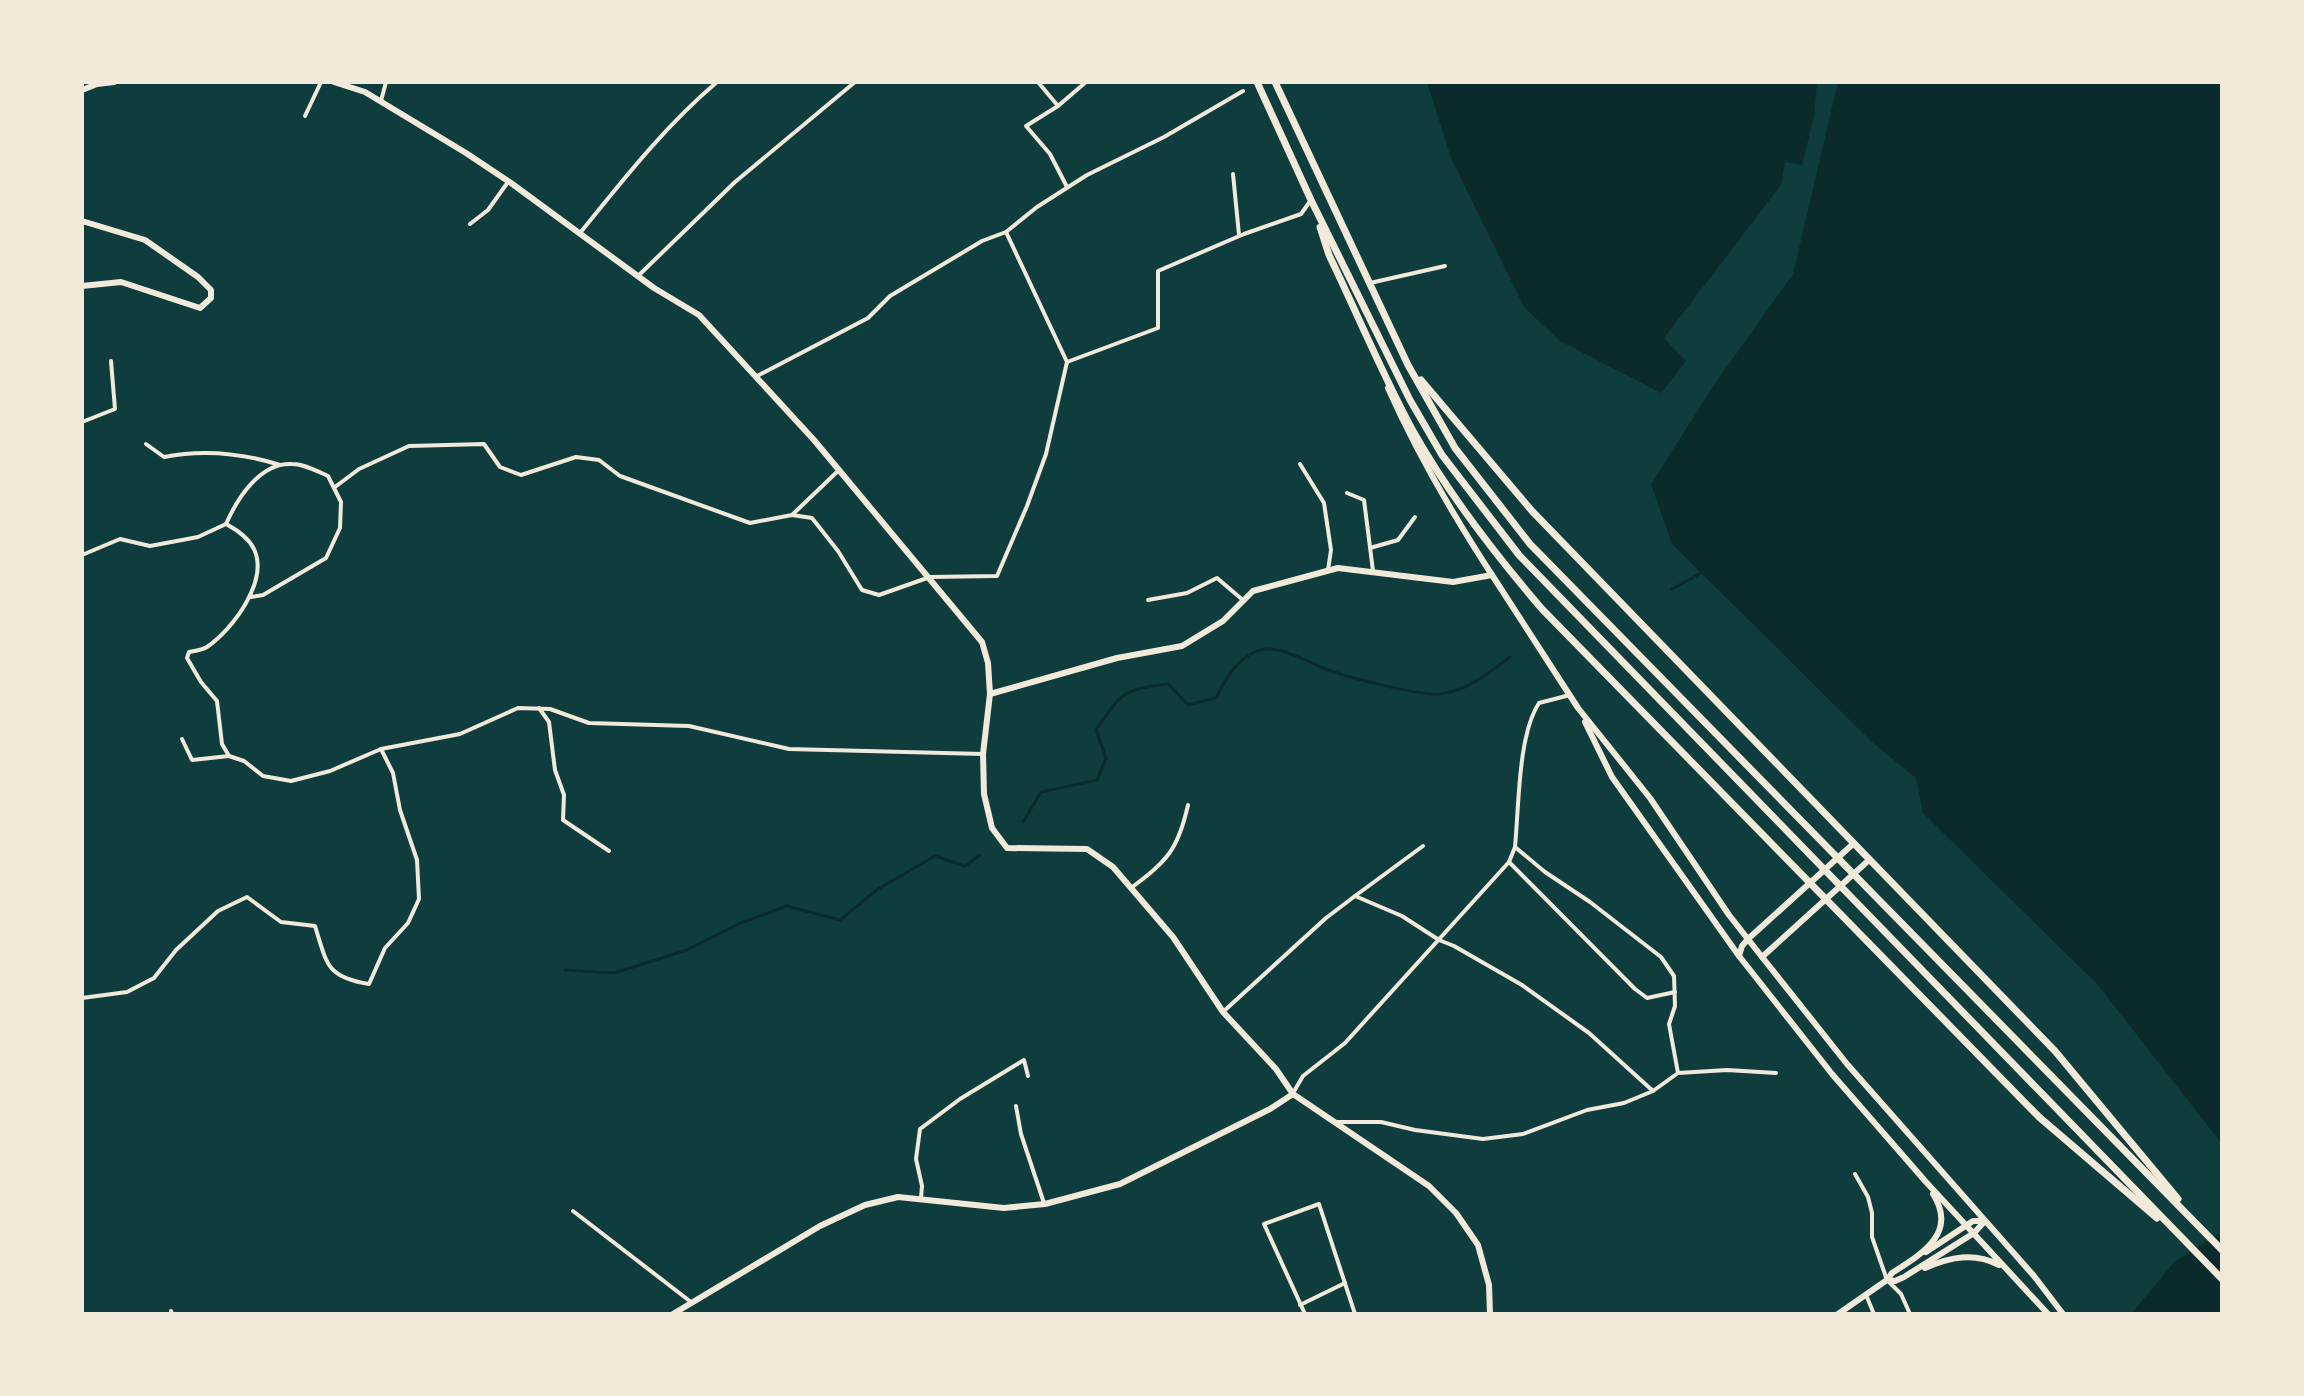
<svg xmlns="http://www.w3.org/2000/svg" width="2304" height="1396" font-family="Roboto,sans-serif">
<rect width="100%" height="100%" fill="#0f3d3e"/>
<g fill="#0a2a2b">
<polygon points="1427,82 1817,82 1814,116 1802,165 1785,162 1781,185 1664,338 1686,361 1661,393 1560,341 1524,307 1451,158"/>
<polygon points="1838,82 2222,84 2222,1144 2098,985 1923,813 1916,778 1873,743 1672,544 1651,484 1714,385 1793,274"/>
<polygon points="2222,1232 2222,1314 2131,1314 2174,1262"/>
</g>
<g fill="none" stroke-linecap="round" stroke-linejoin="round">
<g stroke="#0a2a2b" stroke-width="3">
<polyline points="1672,589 1701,573"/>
<path d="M1023 822 1041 792 1097 780 1106 758 1096 730C1122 692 1124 689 1168 684L1188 705 1216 698C1225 680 1235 661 1255 652 1277 641 1309 664 1331 671 1352 678 1420 696 1440 694 1467 691 1489 673 1510 657"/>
<polyline points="565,970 614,973 687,950 743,922 787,906 840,920 878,889 935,856 965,866 980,855"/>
</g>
<g stroke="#f1e9da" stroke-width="4">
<polyline points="1038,82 1058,106"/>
<polyline points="381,101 386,82"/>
<polyline points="305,116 321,82"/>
<polyline points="1233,174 1239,235"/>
<polyline points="1067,187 1050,154 1026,126 1058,106 1086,82"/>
<polyline points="470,224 488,210 508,182"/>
<path d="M580 233C623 180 664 127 717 82"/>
<polyline points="638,276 735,182 855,82"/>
<polyline points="1370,283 1445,266"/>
<polyline points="1067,362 1158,328 1158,271 1244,234 1301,214 1311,200"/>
<polyline points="757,376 868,318 890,296 982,241 1006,232 1037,207 1087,175 1164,137 1243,91"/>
<polyline points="82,422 115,409 111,361"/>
<path d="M146 444 164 457C204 449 242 453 280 465"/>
<polyline points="1300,464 1324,503 1331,550 1328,570"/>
<polyline points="335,487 359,469 409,446 484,444 500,467 521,475 576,457 599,460 620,476 750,523 792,515 839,470"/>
<polyline points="1347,493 1364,500 1373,571"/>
<polyline points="792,515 812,518 838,551 862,590 879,595 930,577 997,576 1027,506 1046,454 1067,362 1006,232"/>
<path d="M226 524C237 530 248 537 254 549 269 581 233 629 207 647 202 650 195 651 189 652L187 658 201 682 217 701 222 744 229 756 244 761 263 776 291 781 330 771 381 749 460 734 518 708 550 709 589 723 689 726 789 749 983 754"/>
<polyline points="1370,548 1398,540 1415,517"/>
<path d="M82 555 120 539 150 546 198 537 226 524C237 499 260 462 292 464 304 464 317 471 328 476L341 502 340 528 326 558 263 595 251 597"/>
<polyline points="1148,600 1187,593 1217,578 1244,601"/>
<polyline points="539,708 549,722 555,770 564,795 563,820 609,851"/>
<polyline points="182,739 192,760 229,756"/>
<polyline points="1515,847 1545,872 1590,902 1661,957 1674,976 1675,1006 1669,1024 1678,1073"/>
<polyline points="1509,862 1635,989 1647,998 1675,992"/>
<path d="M1131 888C1167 861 1178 850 1188 805"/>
<polyline points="1355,896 1423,846"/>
<path d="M82 998 127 992 154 978 176 950 218 911 247 897 281 922 315 926C327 964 326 977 369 984L385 948 408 923 419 899 417 860 400 810 393 773 381 749"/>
<polyline points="1224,1011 1326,918 1355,896 1402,916 1439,940 1454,946 1522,985 1589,1033 1653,1091"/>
<path d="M1293 1093 1303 1076 1345 1043 1509 862 1515 847C1519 806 1518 735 1539 703L1570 695"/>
<polyline points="1016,1106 1021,1134 1044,1203"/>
<polyline points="1337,1122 1381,1122 1415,1130 1483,1139 1523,1134 1587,1110 1624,1103 1653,1091 1678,1073 1727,1070 1776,1073"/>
<polyline points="1855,1174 1868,1197 1872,1213 1872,1237 1887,1280 1901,1294 1910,1314"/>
<polyline points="921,1198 922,1186 916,1159 920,1129 960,1099 1024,1060 1028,1076"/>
<polyline points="573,1211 691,1302"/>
<polyline points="1866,1295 1874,1314"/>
<polyline points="1300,1305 1345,1283"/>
<polyline points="171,1311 172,1314"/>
<polyline points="1305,1314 1264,1224 1319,1204 1355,1314"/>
</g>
<g stroke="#f1e9da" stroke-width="6">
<polyline points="334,82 365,92 466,153 511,183 654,288 699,315 814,440 982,642 988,663 990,694 983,754 984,794 992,828 1007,848 1087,849 1113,867 1173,937 1223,1012 1276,1069 1293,1094"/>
<polyline points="82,90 97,84 114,82"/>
<polyline points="82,221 145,240 198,277 211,290 211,298 200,308 121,282 82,286"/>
<path d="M1388 388C1417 453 1453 515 1492 575"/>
<polyline points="990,694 1117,658 1182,646 1223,621 1253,591 1338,568 1453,582 1492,575 1578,708 1650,798 1729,915 1762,957"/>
<polyline points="1585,722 1612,777 1739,956"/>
<polyline points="673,1314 820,1226 865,1205 898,1197 1004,1208 1045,1204 1120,1184 1270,1109 1293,1094 1429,1186 1456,1213 1478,1245 1489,1285 1490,1314"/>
</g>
<g stroke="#f1e9da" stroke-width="6">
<polyline points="1853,844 1748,939 1742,946 1739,956 1832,1074 1926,1182 2048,1314"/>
<polyline points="1869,860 1762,957 1847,1064 2034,1276 2063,1314"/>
<polyline points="1926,1252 1973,1221 1985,1221"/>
<path d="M1925 1268C1950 1257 1974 1252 1999 1265"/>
<polyline points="1887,1280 1895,1281 1904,1277 1974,1233 1985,1221"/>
<path d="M1838 1314 1887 1280 1892 1273C1922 1254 1958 1233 1933 1194"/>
</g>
<g stroke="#f1e9da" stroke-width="7">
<polyline points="1257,82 1311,200 1410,400 1442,455 1519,555 2222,1279"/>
<polyline points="1275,82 1408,365 1455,448 1530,544 2222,1250"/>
<path d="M1320 227 1329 255C1357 313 1382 374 1413 431 1449 495 1494 553 1542 609L2039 1117 2157 1218"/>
<polyline points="1421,380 1532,511 2055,1051 2178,1199"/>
</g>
</g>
<rect width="2304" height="1396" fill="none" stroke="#f1e9da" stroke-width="168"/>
</svg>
